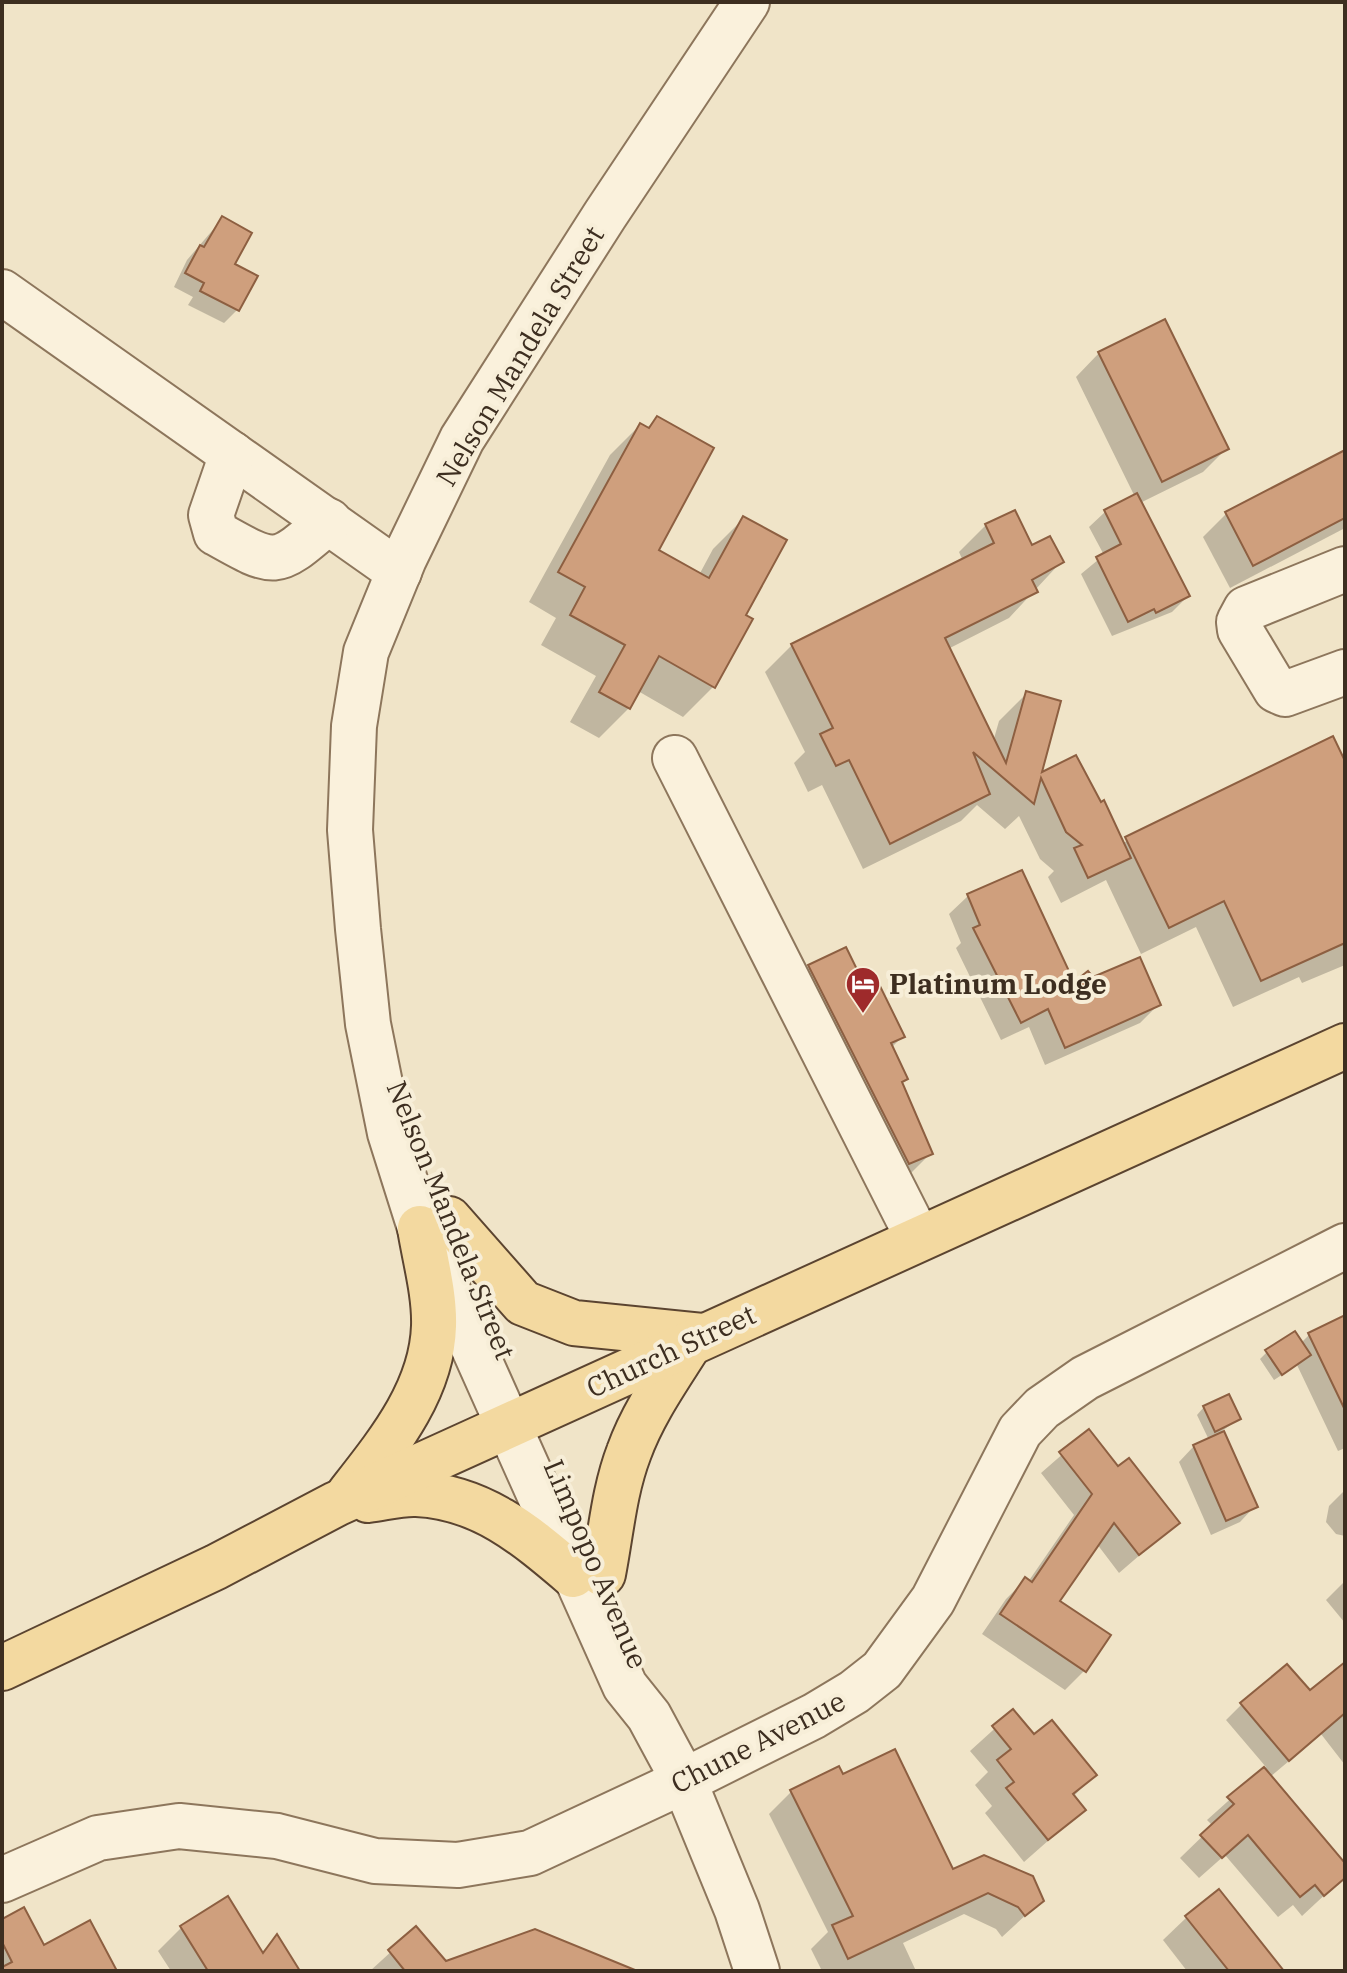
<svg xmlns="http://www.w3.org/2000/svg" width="1347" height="1973" font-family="'IBM Plex Serif',serif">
<rect width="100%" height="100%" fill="#f0e4c8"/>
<g fill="#0003">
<polygon points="223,218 237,310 224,323 188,305 193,297 174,287 187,260"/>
<polygon points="1099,353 1226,449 1203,472 1140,503 1188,596 1172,612 1112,636 1081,574 1104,555 1089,527 1105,512 1135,497 1076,377"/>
<polygon points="657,418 656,551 699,575 713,549 743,519 743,616 714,686 683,717 638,691 629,708 599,738 570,722 596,676 541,645 556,618 529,602 610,455 640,425 646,429"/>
<polygon points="1345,452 1345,528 1230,588 1203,537 1227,513"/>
<polygon points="986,525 1061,562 1009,618 948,649 993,742 999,721 1026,694 1039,776 1122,843 1345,766 1345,965 1302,983 1299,977 1233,1007 1196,927 1141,954 1106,880 1061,903 1048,877 1054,871 1040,859 1019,816 1005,829 977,805 961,821 863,869 822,785 808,792 794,763 805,752 765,672 792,645 963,561 959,552"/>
<polygon points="968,896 1074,985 1093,980 1159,1004 1140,1023 1045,1065 1029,1027 1001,1040 956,948 961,943 949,914"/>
<polygon points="810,967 867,995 902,1037 891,1048 906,1078 901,1083 931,1153 910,1174 788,988"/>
<polygon points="1345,1318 1345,1448 1338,1451 1297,1365 1274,1380 1260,1359 1267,1352 1301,1343 1309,1335"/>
<polygon points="1204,1407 1239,1419 1222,1431 1255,1506 1240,1522 1211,1535 1179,1462 1194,1446 1209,1440 1197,1415"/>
<polygon points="1088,1432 1118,1469 1177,1523 1119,1573 1097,1544 1058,1602 1084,1671 1065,1690 982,1634 1006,1599 1025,1580 1028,1582 1074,1515 1041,1473"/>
<polygon points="1345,1490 1345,1536 1336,1534 1326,1522 1329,1506"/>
<polygon points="1345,1581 1345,1623 1326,1600"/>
<polygon points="1345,1677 1345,1765 1321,1734 1270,1777 1345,1866 1345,1876 1302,1916 1293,1905 1278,1917 1225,1855 1199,1878 1180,1858 1213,1826 1207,1820 1266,1767 1226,1720 1241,1705 1309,1693"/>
<polygon points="1013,1712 1033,1737 1094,1775 1073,1797 1083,1810 1024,1862 985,1813 992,1806 975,1785 988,1772 970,1751"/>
<polygon points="842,1777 952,1872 1041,1901 1002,1937 996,1929 964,1914 903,1943 916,1971 822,1971 811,1949 828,1932 769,1814 791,1792"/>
<polygon points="1187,1917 1282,1971 1187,1971 1163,1940"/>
<polygon points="2,1921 43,1947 115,1971 2,1971"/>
<polygon points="181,1928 261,1953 277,1937 298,1971 171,1971 158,1951"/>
<polygon points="416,1929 446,1964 612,1963 615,1971 370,1971"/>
</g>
<g fill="#cf9f7d" stroke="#8d5f41" stroke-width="2">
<polygon points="222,216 252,233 235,264 258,276 239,311 200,291 204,283 185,273 200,245 204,247"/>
<polygon points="1165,319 1229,449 1162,482 1098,352"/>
<polygon points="657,416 714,448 659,550 709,578 743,516 787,540 746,615 753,619 715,688 659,656 630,709 599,692 625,645 570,615 585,587 558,572 640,423 649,428"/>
<polygon points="1345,450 1345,518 1253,566 1225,512"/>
<polygon points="1137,493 1190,596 1156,613 1154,609 1128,622 1096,557 1121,544 1104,510"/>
<polygon points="1015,510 1032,545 1050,536 1064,562 1032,580 1038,592 945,638 1006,763 1026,691 1061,701 1042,772 1076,755 1101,802 1104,800 1131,858 1088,878 1074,848 1082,845 1066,832 1041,778 1034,804 973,752 990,794 890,844 849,760 836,766 820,734 833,728 791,644 994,543 985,524"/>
<polygon points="1333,736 1345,761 1345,943 1261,981 1224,901 1169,928 1125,837"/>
<polygon points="1022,870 1074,982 1088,971 1093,977 1140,957 1161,1005 1065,1048 1048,1009 1021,1023 973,928 980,925 967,894"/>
<polygon points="846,947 868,992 880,986 905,1037 891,1043 908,1079 902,1082 933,1154 909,1164 808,965"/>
<polygon points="1345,1315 1345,1410 1308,1333"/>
<polygon points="1295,1331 1311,1355 1282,1375 1265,1350"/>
<polygon points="1229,1394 1241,1419 1215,1432 1203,1406"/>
<polygon points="1089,1429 1118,1466 1129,1458 1180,1523 1139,1555 1114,1523 1060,1601 1111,1635 1086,1672 1000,1614 1025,1577 1032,1582 1092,1494 1059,1452"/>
<polygon points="1224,1431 1258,1507 1226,1521 1193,1445"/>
<polygon points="1345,1662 1345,1713 1289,1761 1240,1703 1287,1664 1310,1690"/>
<polygon points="1013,1709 1034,1734 1052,1720 1097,1775 1073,1794 1086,1810 1048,1840 1006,1788 1014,1782 997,1760 1011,1749 992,1726"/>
<polygon points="895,1749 953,1869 984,1855 1033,1876 1044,1901 1025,1916 1018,1907 988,1893 848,1959 832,1925 853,1916 790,1790 839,1766 843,1774"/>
<polygon points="1264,1767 1345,1863 1345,1878 1324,1896 1315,1885 1300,1897 1248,1835 1222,1858 1200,1835 1234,1804 1227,1797"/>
<polygon points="1219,1889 1284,1971 1229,1971 1185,1916"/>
<polygon points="228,1896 263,1953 277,1934 300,1971 208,1971 180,1926"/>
<polygon points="24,1907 44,1945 90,1920 117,1971 2,1971 2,1967 12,1962 2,1942 2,1919"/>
<polygon points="416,1926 446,1961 535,1929 635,1970 405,1971 388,1950"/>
</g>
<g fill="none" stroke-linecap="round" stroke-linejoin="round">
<defs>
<g id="minor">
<polyline points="747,2 605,215 462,439 404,559 366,652 354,726 350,830 358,929 368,1024 390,1133 420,1228 625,1686 649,1716 684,1781 737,1910 757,1971"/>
<polyline points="2,292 399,572"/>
<path d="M232 454 211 515 216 533C278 568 275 567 329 521"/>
<polyline points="1345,569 1246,609 1239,622 1240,630 1276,690 1285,694 1345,672"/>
<polyline points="675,758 918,1238"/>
<polyline points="2,1880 98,1838 179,1826 277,1836 375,1861 458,1865 530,1853 684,1781 814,1716 854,1692 882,1670 933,1600 1020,1431 1042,1408 1085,1378 1345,1246"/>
</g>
<g id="major">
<polyline points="449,1219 523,1303 574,1323 702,1336"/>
<path d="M349 1494C388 1444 432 1391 434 1326 435 1294 425 1259 420 1228"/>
<path d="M368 1500C384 1498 402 1493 417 1494 482 1497 527 1536 573 1575"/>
<path d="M603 1574C611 1533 614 1491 629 1452 643 1413 668 1378 690 1343"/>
<polyline points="2,1668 216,1567 336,1504 1345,1046"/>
</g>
</defs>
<use href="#minor" stroke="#8d765c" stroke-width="48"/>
<use href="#major" stroke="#5b4430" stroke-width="48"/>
<use href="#minor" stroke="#faf1dc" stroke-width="44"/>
<use href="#major" stroke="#f3d9a0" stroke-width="44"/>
</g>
<defs>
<symbol id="hotel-pin" viewBox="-11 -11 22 30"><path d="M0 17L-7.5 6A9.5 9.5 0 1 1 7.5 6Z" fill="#9e2a2b" stroke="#f7eed8"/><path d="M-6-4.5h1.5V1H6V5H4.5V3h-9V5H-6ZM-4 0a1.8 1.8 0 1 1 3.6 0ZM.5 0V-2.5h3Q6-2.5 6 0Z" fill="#fff"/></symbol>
</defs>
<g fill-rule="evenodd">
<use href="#hotel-pin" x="843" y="964" width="40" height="54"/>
</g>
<g text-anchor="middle" stroke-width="8" stroke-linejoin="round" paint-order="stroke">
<g font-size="28" fill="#3d2e20" stroke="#f7eed8">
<text transform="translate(520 356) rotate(-59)" y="10">Nelson Mandela Street</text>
<text transform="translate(451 1220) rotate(68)" y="10">Nelson Mandela Street</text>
<text transform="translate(671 1351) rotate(-25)" y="10">Church Street</text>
<text transform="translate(596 1564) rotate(67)" y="10">Limpopo Avenue</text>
<text transform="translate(758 1742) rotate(-27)" y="10">Chune Avenue</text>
</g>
<g font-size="28" font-weight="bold" fill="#3d2e20" stroke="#f7eed8" text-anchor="start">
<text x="889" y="994">Platinum Lodge</text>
</g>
</g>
<rect width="1347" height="1973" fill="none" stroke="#3d2e20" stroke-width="8"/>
</svg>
